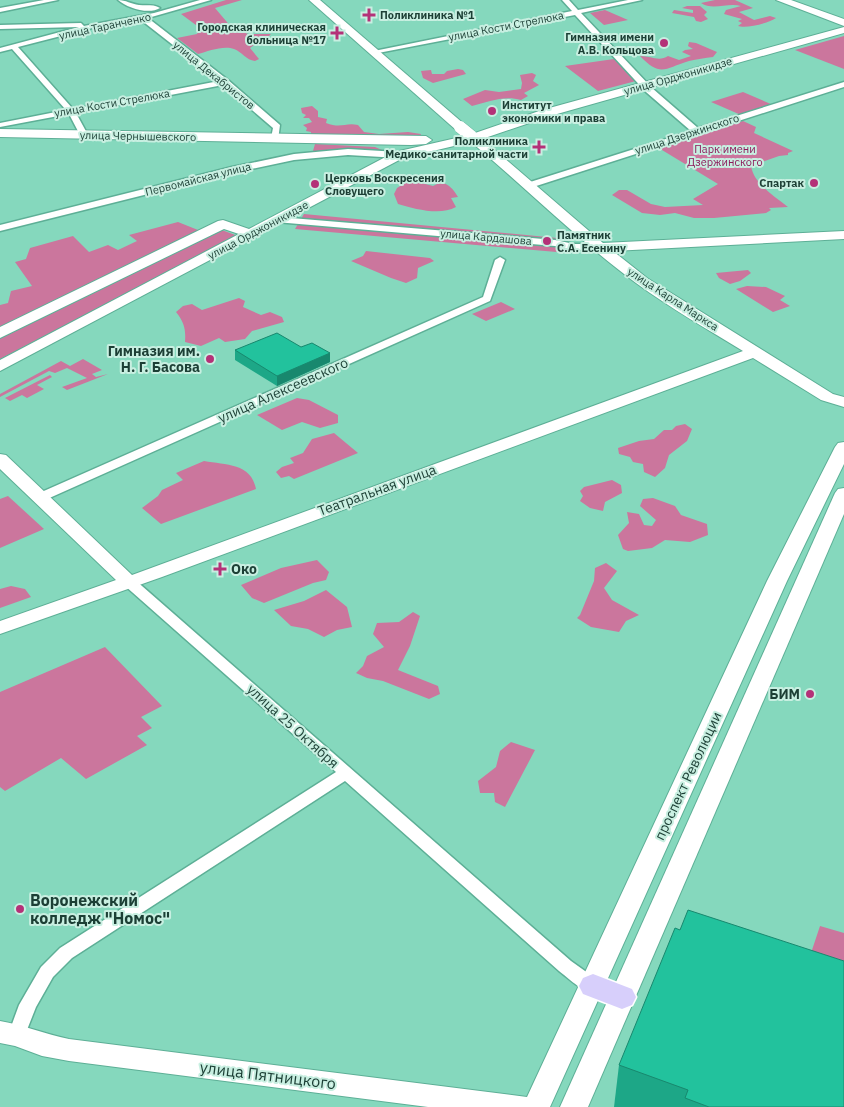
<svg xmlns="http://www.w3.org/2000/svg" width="844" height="1107" font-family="'IBM Plex Sans',sans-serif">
<rect width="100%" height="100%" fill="#85d8bd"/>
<g fill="#cb769d">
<path d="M226 0H242L215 8 232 28 248 34H271L266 39 265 44 254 45 250 48 259 59 255 61C246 60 242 52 234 49 224 45 208 51 198 54L177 38 197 34 200 28 181 14Z"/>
<path d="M715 0H735L753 8 739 12 754 20 770 16 776 18C769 23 746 29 738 26L742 23 738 21 742 19 724 14 726 10 741 6C728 2 713 11 701 3Z"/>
<polygon points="687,6 700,6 707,12 704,15 708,19 701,22 696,21 694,17 672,13 674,10 693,13 693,10 682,8"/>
<polygon points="605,10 628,20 604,25 590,13"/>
<polygon points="844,36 844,69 795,50"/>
<path d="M689 42 696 43 717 52 713 57C705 58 697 59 689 61 665 68 661 78 640 56 651 56 659 62 668 56L679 60 691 56 682 52 685 50 693 49 688 46Z"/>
<polygon points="614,59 625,67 629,74 633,75 636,81 598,91 565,66"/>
<polygon points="458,69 463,70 466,74 433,83 423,78 421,71 431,70 432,74 444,74 447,71"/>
<path d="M532 73 536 75 533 81 539 85 524 93 528 96 521 100C504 95 488 102 472 106L463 99 485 90 499 92 521 89 522 83 520 75Z"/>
<polygon points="743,92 773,105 741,115 711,102"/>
<path d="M312 106 318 111V117L327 119 326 123C342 129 345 122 358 125L364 132 379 134 408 132 421 134 420 137 311 136V132L306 131 307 128 303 125 312 122 309 118H303L306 115 302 113 301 108Z"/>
<path d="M743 121 756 127 754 133 793 151 788 153V155L779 156 751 166C754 184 774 196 788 207L769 208 771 210 766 213 714 218H694L675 213 660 215 642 213 612 195 619 190H627L651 204 665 207 703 205 693 199 718 184 662 150 661 148Z"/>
<polygon points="315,144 375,147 389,153 293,155 313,151"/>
<path d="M410 180 433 186 441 182C450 185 453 189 458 197L451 198 456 207C440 216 415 209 398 204L394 194 397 188Z"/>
<polygon points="304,214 557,238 568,253 295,229"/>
<polygon points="178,222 203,232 0,329 0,305 8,303 11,291 32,286 15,262 26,259 30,248 73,236 89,252 108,245 118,250 137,241 129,235"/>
<polygon points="219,229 238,236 0,359 0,335"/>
<polygon points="366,251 430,258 434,261 418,268 417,278 406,283 391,278 351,261 363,256"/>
<polygon points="748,270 751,273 740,281 730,284 719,278 716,273"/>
<polygon points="747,286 766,287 785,296 780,300 790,306 773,312 736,289"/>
<path d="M239 298 245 301 243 307 261 315 270 312 282 317 284 322 252 331 245 339 225 342 219 338 201 346 185 342C186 329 184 322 176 312L183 306 192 304 202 310Z"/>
<polygon points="501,302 515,309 486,321 472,314"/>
<polygon points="83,359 102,370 92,374 96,377 108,374 67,390 62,387 87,378 67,368 55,373 49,371 0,397 0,394 61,361 70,366"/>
<polygon points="50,375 52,377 37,385 44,389 27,398 22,395 10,401 5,398"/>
<polygon points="297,398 309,400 338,415 338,423 320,428 302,422 282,430 257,415"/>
<polygon points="685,424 692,429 687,441 669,455 665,468 655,477 644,472 643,464 633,462 630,457 619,454 618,448 639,441 654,439 664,430 672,430 676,426"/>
<polygon points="334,433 358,453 294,479 289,476 281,478 276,472 282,467 294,463 290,458 303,453 312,439"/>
<path d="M204 461C226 465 251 463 256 489L161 524 142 508 158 496 162 490 183 480 176 473Z"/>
<polygon points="612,480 621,485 622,493 605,502 603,511 590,508 580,501 583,496 580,491 584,487"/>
<polygon points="8,496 44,529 0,548 0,499"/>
<polygon points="653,498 675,506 681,515 707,524 708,535 690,542 665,540 652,548 628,551 623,549 618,535 629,523 627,512 639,514 644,525 652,526 656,520 640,506 643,499"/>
<polygon points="317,560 329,572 326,580 313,583 264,603 252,598 241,585 281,568"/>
<polygon points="606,563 617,571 604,588 612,600 639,615 626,621 619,632 591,627 577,618 580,615 594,581 595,568"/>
<polygon points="11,586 25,589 31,597 0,608 0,589"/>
<polygon points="326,590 347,607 352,627 337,630 324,637 308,629 291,626 274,610 304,601"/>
<polygon points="413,612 420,616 410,646 398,670 438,686 440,694 429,699 383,681 367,678 356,673 363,666 367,656 384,647 373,634 377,623 399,622"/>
<polygon points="105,647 162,706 141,717 152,728 137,736 147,745 86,779 61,758 5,791 0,787 0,692"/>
<polygon points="511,742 535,750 505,807 495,802 494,793 480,793 478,781 496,767 500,751"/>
<polygon points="820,926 844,933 844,982 805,971"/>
</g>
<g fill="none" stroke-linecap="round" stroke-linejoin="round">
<defs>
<g id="street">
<polygon points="44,0 58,0 0,12 0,8"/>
<path d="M118 0C126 0 131 4 139 5 146 6 154 4 160 8 149 15 127 8 118 0Z"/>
<path d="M200 0H211L148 18 228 80 280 125 278 140 271 138 273 128 223 85 76 113 88 135 84 137 80 135 69 114 0 127V123L66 110 12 49 0 52V48L79 27 0 29V25L81 23 84 26 154 13ZM141 20 219 81 73 109 18 47 96 27Z"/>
<polygon points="562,0 569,0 578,10 628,0 642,0 581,13 652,88 698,128 844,82 844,87 530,188 527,187 527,183 691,131 646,92 575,15 373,54 369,52 572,11"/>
<polygon points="348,149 399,152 403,155 399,158 348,155 294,160 232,173 0,231 0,225 232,167 294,154"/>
<path d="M279 217 555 240 574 244H599L604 247C594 254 567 248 555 246L276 222 274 220Z"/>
<polygon points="500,257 505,260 490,301 45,500 37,500 35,497 37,494 483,297 495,260"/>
<path d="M129 578 134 579 571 961 599 981 601 986 599 991C585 996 570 979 559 971L345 781 72 958 53 977 36 1007 23 1040 17 1042 11 1040 8 1035 19 1005 41 967 60 948 336 772 124 585 123 582Z"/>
</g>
<g id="secondary">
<polygon points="309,0 320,0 464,124 466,127 464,130 456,130"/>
<polygon points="776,0 791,0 844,19 844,26"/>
<path d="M844 27V33L550 116 482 139 603 243 844 231V239L613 251 647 278 833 394 844 397V407L821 400 753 358 162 577 0 634V621L116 580 0 469V454L6 455 132 575 743 351C707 329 670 308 636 283 579 241 526 188 471 142L403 158 0 371V360L239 234 224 229 0 338V327L218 221 223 220 249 229 395 152 465 136 467 133H475L542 110Z"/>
<polygon points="0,129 426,136 432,140 426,144 411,145 0,137"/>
<path d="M844 442V464L787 581 550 1107H428L69 1061 42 1056 15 1046 0 1043V1021C24 1025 45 1034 69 1039L527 1097 767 581 835 447 838 443Z"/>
<polygon points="844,488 844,514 588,1107 560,1107 835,493 838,489"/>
</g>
<polygon id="primary" points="593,974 632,989 636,997 632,1005 622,1009 583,994 579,986 583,978"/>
</defs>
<use href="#street" stroke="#5daf96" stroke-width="3"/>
<use href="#secondary" stroke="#5daf96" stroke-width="2"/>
<use href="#primary" stroke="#fff" stroke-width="3"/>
<use href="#street" fill="#fff" fill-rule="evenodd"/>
<use href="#secondary" fill="#fff" fill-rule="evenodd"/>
<use href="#primary" fill="#d7cffb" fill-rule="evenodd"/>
<defs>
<polyline id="secondary-bridge" points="460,127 471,136"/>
</defs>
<use href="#secondary-bridge" stroke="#5daf96" stroke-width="13" stroke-linecap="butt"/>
<use href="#secondary-bridge" stroke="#fff" stroke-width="12"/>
</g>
<g fill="#1da787">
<polygon points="301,347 330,353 330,362 277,386 235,360 235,350"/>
<polygon points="619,1065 844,1107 614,1107"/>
</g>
<polygon fill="#18886e" points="330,353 330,362 277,386 277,376"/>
<g fill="#22c29d" stroke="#18886e">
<polygon points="277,333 301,347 312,343 330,353 277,376 235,350"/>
<polygon points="688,910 844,961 844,1107 709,1107 685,1098 688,1090 619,1065 675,928 680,930"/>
</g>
<g fill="#b43178" stroke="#c8efe1" stroke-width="2">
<path d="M366.5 7.5h5v5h5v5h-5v5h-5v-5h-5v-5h5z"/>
<path d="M334.5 25.5h5v5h5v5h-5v5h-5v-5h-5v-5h5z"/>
<circle cx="664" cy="43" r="5"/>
<circle cx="492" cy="111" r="5"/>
<path d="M536.5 139.5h5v5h5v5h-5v5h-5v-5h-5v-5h5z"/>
<circle cx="814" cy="183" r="5"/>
<circle cx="315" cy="184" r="5"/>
<circle cx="547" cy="241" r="5"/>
<circle cx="210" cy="359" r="5"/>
<path d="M217.5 561.5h5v5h5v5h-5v5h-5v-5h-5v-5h5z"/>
<circle cx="810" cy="694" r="5"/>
<circle cx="20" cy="909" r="5"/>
</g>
<g text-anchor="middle" stroke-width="4" stroke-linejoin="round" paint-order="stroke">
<g font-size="11" font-weight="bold" fill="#1c3f35" stroke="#c8efe1" text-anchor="start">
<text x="380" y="19">Поликлиника №1</text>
<text x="326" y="31" text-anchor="end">Городская клиническая<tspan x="326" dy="13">больница №17</tspan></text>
<text x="654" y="41" text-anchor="end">Гимназия имени<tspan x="654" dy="13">А.В. Кольцова</tspan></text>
<text x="502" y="109">Институт<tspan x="502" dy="13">экономики и права</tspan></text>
<text x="528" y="145" text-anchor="end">Поликлиника<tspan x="528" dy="13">Медико-санитарной части</tspan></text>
<text x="325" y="182">Церковь Воскресения<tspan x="325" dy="13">Словущего</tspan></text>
<text x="804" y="187" text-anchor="end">Спартак</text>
<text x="557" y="239">Памятник<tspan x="557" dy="13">С.А. Есенину</tspan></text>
</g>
<g font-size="11" fill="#1c3f35" stroke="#c8efe1">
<text transform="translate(105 26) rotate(-12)" y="4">улица Таранченко</text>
<text transform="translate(506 26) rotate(-11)" y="4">улица Кости Стрелюка</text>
<text transform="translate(214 75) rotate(39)" y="4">улица Декабристов</text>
<text transform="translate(678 76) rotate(-16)" y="4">улица Орджоникидзе</text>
<text transform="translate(112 103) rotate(-10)" y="4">улица Кости Стрелюка</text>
<text transform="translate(687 134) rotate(-18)" y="4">улица Дзержинского</text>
<text transform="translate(138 136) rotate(1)" y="4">улица Чернышевского</text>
<text transform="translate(198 179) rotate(-14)" y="4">Первомайская улица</text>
<text transform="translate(258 230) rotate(-28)" y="4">улица Орджоникидзе</text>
<text transform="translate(486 237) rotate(5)" y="4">улица Кардашова</text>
<text transform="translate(673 299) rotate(33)" y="4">улица Карла Маркса</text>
</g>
<g font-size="11" fill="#8d1a5b" stroke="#c8efe1">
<text x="725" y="153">Парк имени<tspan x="725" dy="13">Дзержинского</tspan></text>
</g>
<g font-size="14" font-weight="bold" fill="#1c3f35" stroke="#c8efe1" text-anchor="end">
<text x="200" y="356">Гимназия им.<tspan x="200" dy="16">Н. Г. Басова</tspan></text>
<text x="231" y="574" text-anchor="start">Око</text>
<text x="800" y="699">БИМ</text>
</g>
<g font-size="14" fill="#1c3f35" stroke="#c8efe1">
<text transform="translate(283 390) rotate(-24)" y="5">улица Алексеевского</text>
<text transform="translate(377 490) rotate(-20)" y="5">Театральная улица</text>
<text transform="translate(293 726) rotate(42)" y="5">улица 25 Октября</text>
<text transform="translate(688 776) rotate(-65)" y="5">проспект Революции</text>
</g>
<g font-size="16" font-weight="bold" fill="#1c3f35" stroke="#c8efe1" text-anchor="start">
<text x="30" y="906">Воронежский<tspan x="30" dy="18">колледж "Номос"</tspan></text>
</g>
<g font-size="16" fill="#1c3f35" stroke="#c8efe1">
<text transform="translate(268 1075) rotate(7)" y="6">улица Пятницкого</text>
</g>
</g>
</svg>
